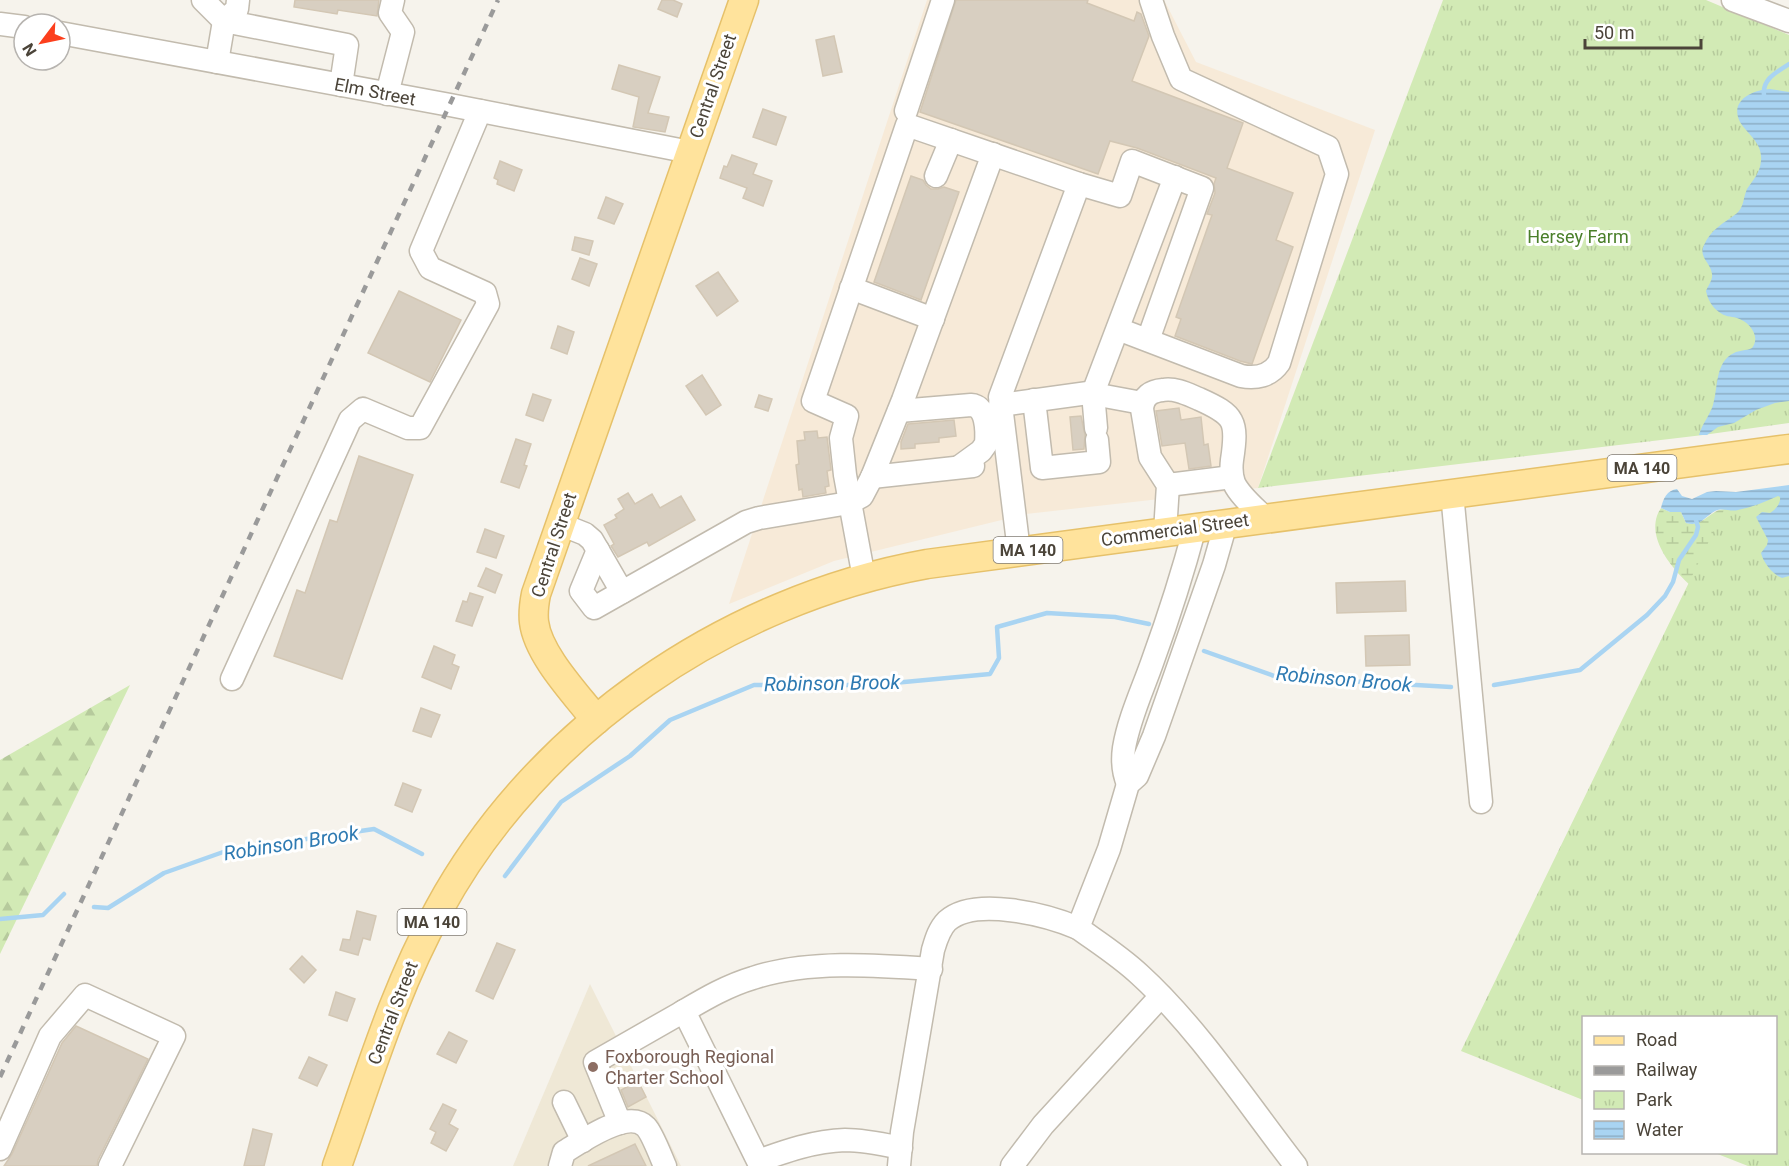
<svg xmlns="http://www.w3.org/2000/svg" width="1789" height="1166" font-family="Roboto,sans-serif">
<defs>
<pattern id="forest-firs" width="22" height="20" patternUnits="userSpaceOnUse" patternTransform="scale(1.5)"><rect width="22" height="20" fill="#d2eab5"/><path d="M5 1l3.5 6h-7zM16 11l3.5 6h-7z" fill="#b6ca9c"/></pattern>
<pattern id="wetland-marsh" width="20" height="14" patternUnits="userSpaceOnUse" patternTransform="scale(1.5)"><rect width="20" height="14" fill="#d2eab5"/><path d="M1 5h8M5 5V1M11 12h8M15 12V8" fill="none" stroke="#b6ca9c"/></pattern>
<pattern id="park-tufts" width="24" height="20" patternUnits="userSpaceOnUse" patternTransform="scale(1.5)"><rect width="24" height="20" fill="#d2eab5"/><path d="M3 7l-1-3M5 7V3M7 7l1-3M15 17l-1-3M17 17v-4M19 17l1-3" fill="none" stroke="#b6ca9c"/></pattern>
<pattern id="water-rules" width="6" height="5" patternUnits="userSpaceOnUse" patternTransform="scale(1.5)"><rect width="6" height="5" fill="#a9d4f2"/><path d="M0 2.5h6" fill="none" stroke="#8caec5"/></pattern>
</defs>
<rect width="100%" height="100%" fill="#f6f3ec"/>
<polygon fill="#f7ead8" points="927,0 1164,0 1196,62 1375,130 1258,488 1026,514 834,561 729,604"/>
<polygon fill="#efe8d6" points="590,984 681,1166 513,1166"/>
<polygon fill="url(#forest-firs)" points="130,685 0,954 0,760"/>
<path fill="url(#wetland-marsh)" d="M1661 508 1670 512H1681L1686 523C1704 528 1710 508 1727 509L1696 590C1675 573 1642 536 1661 508Z"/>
<g fill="url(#park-tufts)">
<polygon points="1443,0 1706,0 1789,35 1789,423 1703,435 1258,488"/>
<polygon points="1789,488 1789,1166 1748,1166 1715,1153 1776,1152 1776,1018 1584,1018 1583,1100 1461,1051 1731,496"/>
</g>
<g fill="url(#water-rules)">
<path d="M1770 89 1789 92V401L1775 403 1756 410 1734 423 1718 427 1707 435H1699C1702 424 1710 415 1713 405 1718 389 1715 361 1734 353 1739 350 1746 351 1752 348 1761 337 1750 322 1737 318 1730 316 1725 317 1719 312 1712 307 1708 300 1706 291 1708 286 1713 280 1712 274 1711 263 1698 257 1704 245 1711 229 1724 223 1736 214 1744 208 1743 198 1747 189 1753 180 1760 173 1761 161 1763 143 1748 135 1740 122 1729 100 1753 90 1770 89Z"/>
<path d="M1789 485V576L1782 578C1773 575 1763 562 1761 553L1767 545 1768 540 1756 517 1762 512 1770 513C1775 510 1781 504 1780 497L1778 496C1765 502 1752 507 1738 510 1730 512 1723 507 1715 511 1704 517 1701 527 1686 523L1681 512H1670L1661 508C1663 499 1667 490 1677 489L1682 496 1692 499 1707 492 1716 491 1736 492Z"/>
</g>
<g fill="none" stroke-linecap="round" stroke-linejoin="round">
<g stroke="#a9d4f2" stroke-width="4.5">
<path d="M1764 95C1762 79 1777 72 1789 64"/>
<polyline points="1204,651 1277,677 1451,687"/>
<polyline points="1494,685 1580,670 1647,615 1665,596 1673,582 1679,560 1696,535 1698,527 1696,520"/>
<polyline points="505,876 561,802 630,756 670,720 754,685 872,685 990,674 999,658 997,627 1047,613 1115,617 1149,624"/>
<polyline points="94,907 108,908 164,873 226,851 374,829 422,854"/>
<polyline points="0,919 43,915 64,894"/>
</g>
</g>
<g fill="#d8cfc1" stroke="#d3c7b4" stroke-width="1.5">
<polygon points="295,0 379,0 377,16 338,10 337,14 294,7"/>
<polygon points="662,0 673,0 682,4 677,17 658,9"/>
<polygon points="956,0 1088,0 1087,3 1134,21 1137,12 1141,14 1149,36 1132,81 1243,123 1227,168 1293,193 1276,240 1293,247 1252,364 1240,361 1175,336 1181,319 1176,317 1212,215 1207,214 1215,193 1214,184 1216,178 1137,148 1110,141 1098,174 920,112"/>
<polygon points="834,36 842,72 823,76 816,40"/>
<polygon points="619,65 660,77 648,113 669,117 665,132 633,127 639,97 612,89"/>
<polygon points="763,109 786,117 776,145 753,137"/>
<polygon points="732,155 757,164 753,174 772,181 763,206 743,198 747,188 720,178 724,166 727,167"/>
<polygon points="500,161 522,170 514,191 497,184 498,180 494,178"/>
<polygon points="911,176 923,180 926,185 931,189 938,189 944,187 959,192 921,300 874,282"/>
<polygon points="606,197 623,204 614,224 598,218"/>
<polygon points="575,237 593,241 589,255 572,250"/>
<polygon points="580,258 597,264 589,286 572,279"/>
<polygon points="718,272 738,301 717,316 696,286"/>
<polygon points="399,291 461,320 430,382 368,353"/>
<polygon points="558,326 574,332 567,354 551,348"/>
<polygon points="702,375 721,405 706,415 686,386"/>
<polygon points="533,394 551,400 543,421 526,415"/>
<polygon points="759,395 772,399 768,411 755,407"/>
<polygon points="1179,408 1181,420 1201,417 1204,445 1208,444 1211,466 1189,469 1185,443 1162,446 1156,411"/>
<polygon points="1081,416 1085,435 1084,449 1073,450 1070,417"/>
<polygon points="954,420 956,436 939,438 939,442 915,444 915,448 901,449 901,442 908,424"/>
<polygon points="817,431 818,438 827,437 831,470 827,471 829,486 825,487 826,493 803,497 802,489 799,490 796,465 799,464 797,441 805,440 804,432"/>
<polygon points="516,439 531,444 524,465 527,466 519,488 501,482"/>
<polygon points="359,456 413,475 342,679 274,656 297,590 305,593 330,520 337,522"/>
<polygon points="628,493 635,504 652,494 660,508 681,496 695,520 649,546 647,542 618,557 611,546 614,544 604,525 617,518 615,515 624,509 618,499"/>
<polygon points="485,529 504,536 496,558 477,552"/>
<polygon points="486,568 502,575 495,593 478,586"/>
<polygon points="1405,581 1406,611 1337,613 1336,583"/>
<polygon points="470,593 483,597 472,626 456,621 463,601 467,602"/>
<polygon points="1409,635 1410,665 1366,666 1365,636"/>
<polygon points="434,646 455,655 452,664 459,667 451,689 422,677"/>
<polygon points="421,708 440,715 431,737 413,731"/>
<polygon points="403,783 421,790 412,812 395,805"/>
<polygon points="357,911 376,916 370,940 363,938 358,955 340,950 343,939 350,940"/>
<polygon points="497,943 515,950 493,999 476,991"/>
<polygon points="302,956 316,970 304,983 290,969"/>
<polygon points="336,992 355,999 347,1021 329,1015"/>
<polygon points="76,1026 148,1059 98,1160 97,1166 4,1166 12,1154 62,1043"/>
<polygon points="449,1032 467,1041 456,1063 437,1054"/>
<polygon points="309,1057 327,1065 317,1086 299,1078"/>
<polygon points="638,1081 646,1097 628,1107 621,1090"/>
<polygon points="443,1104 456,1110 449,1124 458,1129 446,1151 431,1143 436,1132 430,1129"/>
<polygon points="253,1129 272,1134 264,1166 244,1166"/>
<polygon points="635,1144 646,1166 588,1166"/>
</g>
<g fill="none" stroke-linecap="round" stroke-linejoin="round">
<defs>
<g id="minor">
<polyline points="203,0 224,21 237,9 238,0"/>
<polyline points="1733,0 1789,21"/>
<polyline points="0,24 24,27"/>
<polyline points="60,33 450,105 690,152"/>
<polyline points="217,62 224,21 347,45 341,85"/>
<polyline points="387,94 403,32 390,13 393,0"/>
<polyline points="906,111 943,0"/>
<polyline points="936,176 951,140"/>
<polyline points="851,288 933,319"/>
<path d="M1118 329 1241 376C1256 379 1270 376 1279 363L1337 174 1328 147 1181 79 1163 36 1151 0"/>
<polyline points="1034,400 1042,468 1099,462 1097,440"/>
<polyline points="1000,405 1088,393 1142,403"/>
<path d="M899 411 971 405C987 406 987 431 986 444L981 451 959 467"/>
<polyline points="1096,428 1093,393 1175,177"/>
<polyline points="872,477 973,466"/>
<polyline points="1168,485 1232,477"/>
<polyline points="1452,493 1481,802"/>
<path d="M1226 523 1214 565 1154 736 1137 776 1128 784 1109 849 1078 928C1099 943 1121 957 1140 975 1198 1028 1247 1103 1296 1166"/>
<polyline points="560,524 585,534 592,540 622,592"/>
<path d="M1165 532 1168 485 1150 457 1142 409C1143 396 1151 391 1163 390 1176 388 1187 394 1199 399 1235 415 1238 421 1232 460 1231 468 1231 475 1234 483 1240 496 1255 508 1265 518"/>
<polyline points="598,550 581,591 594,608 746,522 759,518 849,503 862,496 872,477 903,400 993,154"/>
<polyline points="1019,551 1000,397 1079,184"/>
<polyline points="864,578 845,475 841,438 847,416 813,401 907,125 1079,184 1120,196 1132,161 1202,188 1148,340"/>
<polyline points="232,679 350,420 363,409 408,428 420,428 488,304 485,293 430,268 421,251 480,111"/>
<path d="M1128 784C1123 772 1122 762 1124 748 1129 718 1143 689 1153 660 1169 616 1183 572 1195 527"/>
<path d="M684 1011 758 1161C786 1151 814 1141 845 1140 864 1140 882 1144 901 1148"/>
<polyline points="564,1102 583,1141"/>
<path d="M620 1123 595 1062C623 1046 651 1030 679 1014 703 1000 726 986 753 978 807 960 875 965 931 969"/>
<polyline points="0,1149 50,1036 85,995 174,1036 110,1166"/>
<path d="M560 1166 564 1152C581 1142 628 1108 646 1127 652 1133 661 1157 665 1166"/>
<path d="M899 1166 902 1132 933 950C936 940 939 929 947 921 975 896 1047 915 1078 928"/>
<polyline points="1012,1166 1043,1125 1161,996"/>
</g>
<g id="major">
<path d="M596 720C576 694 538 655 534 622 533 613 534 604 536 594L744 0"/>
<path d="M337 1166C368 1079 394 990 439 909 537 729 727 600 927 564L1789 449"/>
</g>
</defs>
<use href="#minor" stroke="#c2bbae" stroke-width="25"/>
<use href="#major" stroke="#e6c16a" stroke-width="31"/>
<use href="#minor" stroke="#fff" stroke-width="22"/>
<use href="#major" stroke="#ffe39c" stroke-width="28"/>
<polyline stroke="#9a9a9a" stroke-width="4.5" stroke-dasharray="8 8" stroke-linecap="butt" points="0,1077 498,0"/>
</g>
<circle fill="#8d6e63" stroke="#fff" stroke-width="2" cx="593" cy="1067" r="6"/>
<g text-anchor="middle" stroke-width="6" stroke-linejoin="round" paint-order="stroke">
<g fill="#fff" stroke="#817c74" stroke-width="1.5">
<rect x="1607.5" y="455" width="69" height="26" rx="4.5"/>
<rect x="993.5" y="537" width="69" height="26" rx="4.5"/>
<rect x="397.5" y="909" width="69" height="26" rx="4.5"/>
</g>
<g font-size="16" font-weight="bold" fill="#4b4439">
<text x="1642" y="474">MA 140</text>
<text x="1028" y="556">MA 140</text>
<text x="432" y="928">MA 140</text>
</g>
<g font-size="18" fill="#4b4439" stroke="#fff">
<text transform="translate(713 86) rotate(-71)" y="6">Central Street</text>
<text transform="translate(375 92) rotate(11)" y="6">Elm Street</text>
<text transform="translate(1175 530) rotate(-8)" y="6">Commercial Street</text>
<text transform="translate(554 545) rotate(-72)" y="6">Central Street</text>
<text transform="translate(393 1013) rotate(-69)" y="6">Central Street</text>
</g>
<g font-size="18" fill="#4a7f2a" stroke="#fff">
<text x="1578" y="243">Hersey Farm</text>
</g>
<g font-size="18" fill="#785e54" stroke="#fff" text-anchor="start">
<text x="605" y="1063">Foxborough Regional<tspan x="605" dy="21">Charter School</tspan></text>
</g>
<g font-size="20" font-style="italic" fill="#2e7ab2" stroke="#fff">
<text transform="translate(1344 679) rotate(5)" y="7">Robinson Brook</text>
<text transform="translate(832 683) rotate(-1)" y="7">Robinson Brook</text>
<text transform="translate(291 843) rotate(-9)" y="7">Robinson Brook</text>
</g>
</g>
<rect x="1582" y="1016" width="195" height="138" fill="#ffffff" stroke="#b7b4b0" stroke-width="1.5"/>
<rect x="1594" y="1036" width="30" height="9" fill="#ffe39c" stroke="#b7b4b0" stroke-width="1.5"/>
<text x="1636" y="1046" font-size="18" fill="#4b4439">Road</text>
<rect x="1594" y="1066" width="30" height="9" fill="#9a9a9a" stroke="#b7b4b0" stroke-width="1.5"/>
<text x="1636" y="1076" font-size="18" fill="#4b4439">Railway</text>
<rect x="1594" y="1091" width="30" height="18" fill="url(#park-tufts)" stroke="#b7b4b0" stroke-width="1.5"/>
<text x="1636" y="1106" font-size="18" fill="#4b4439">Park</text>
<rect x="1594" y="1121" width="30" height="18" fill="url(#water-rules)" stroke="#b7b4b0" stroke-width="1.5"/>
<text x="1636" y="1136" font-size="18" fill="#4b4439">Water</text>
<g transform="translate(42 42) rotate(238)"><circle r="28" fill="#ffffff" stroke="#b7b4b0" stroke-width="1.5"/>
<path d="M0-4.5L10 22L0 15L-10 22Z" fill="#fc3f1d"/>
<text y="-9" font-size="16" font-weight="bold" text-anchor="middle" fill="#4b4439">N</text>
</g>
<path d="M1585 39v9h116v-9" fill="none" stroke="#4b4439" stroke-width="3"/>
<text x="1594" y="39" font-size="18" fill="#4b4439" stroke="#ffffff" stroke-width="4.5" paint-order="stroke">50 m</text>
</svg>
